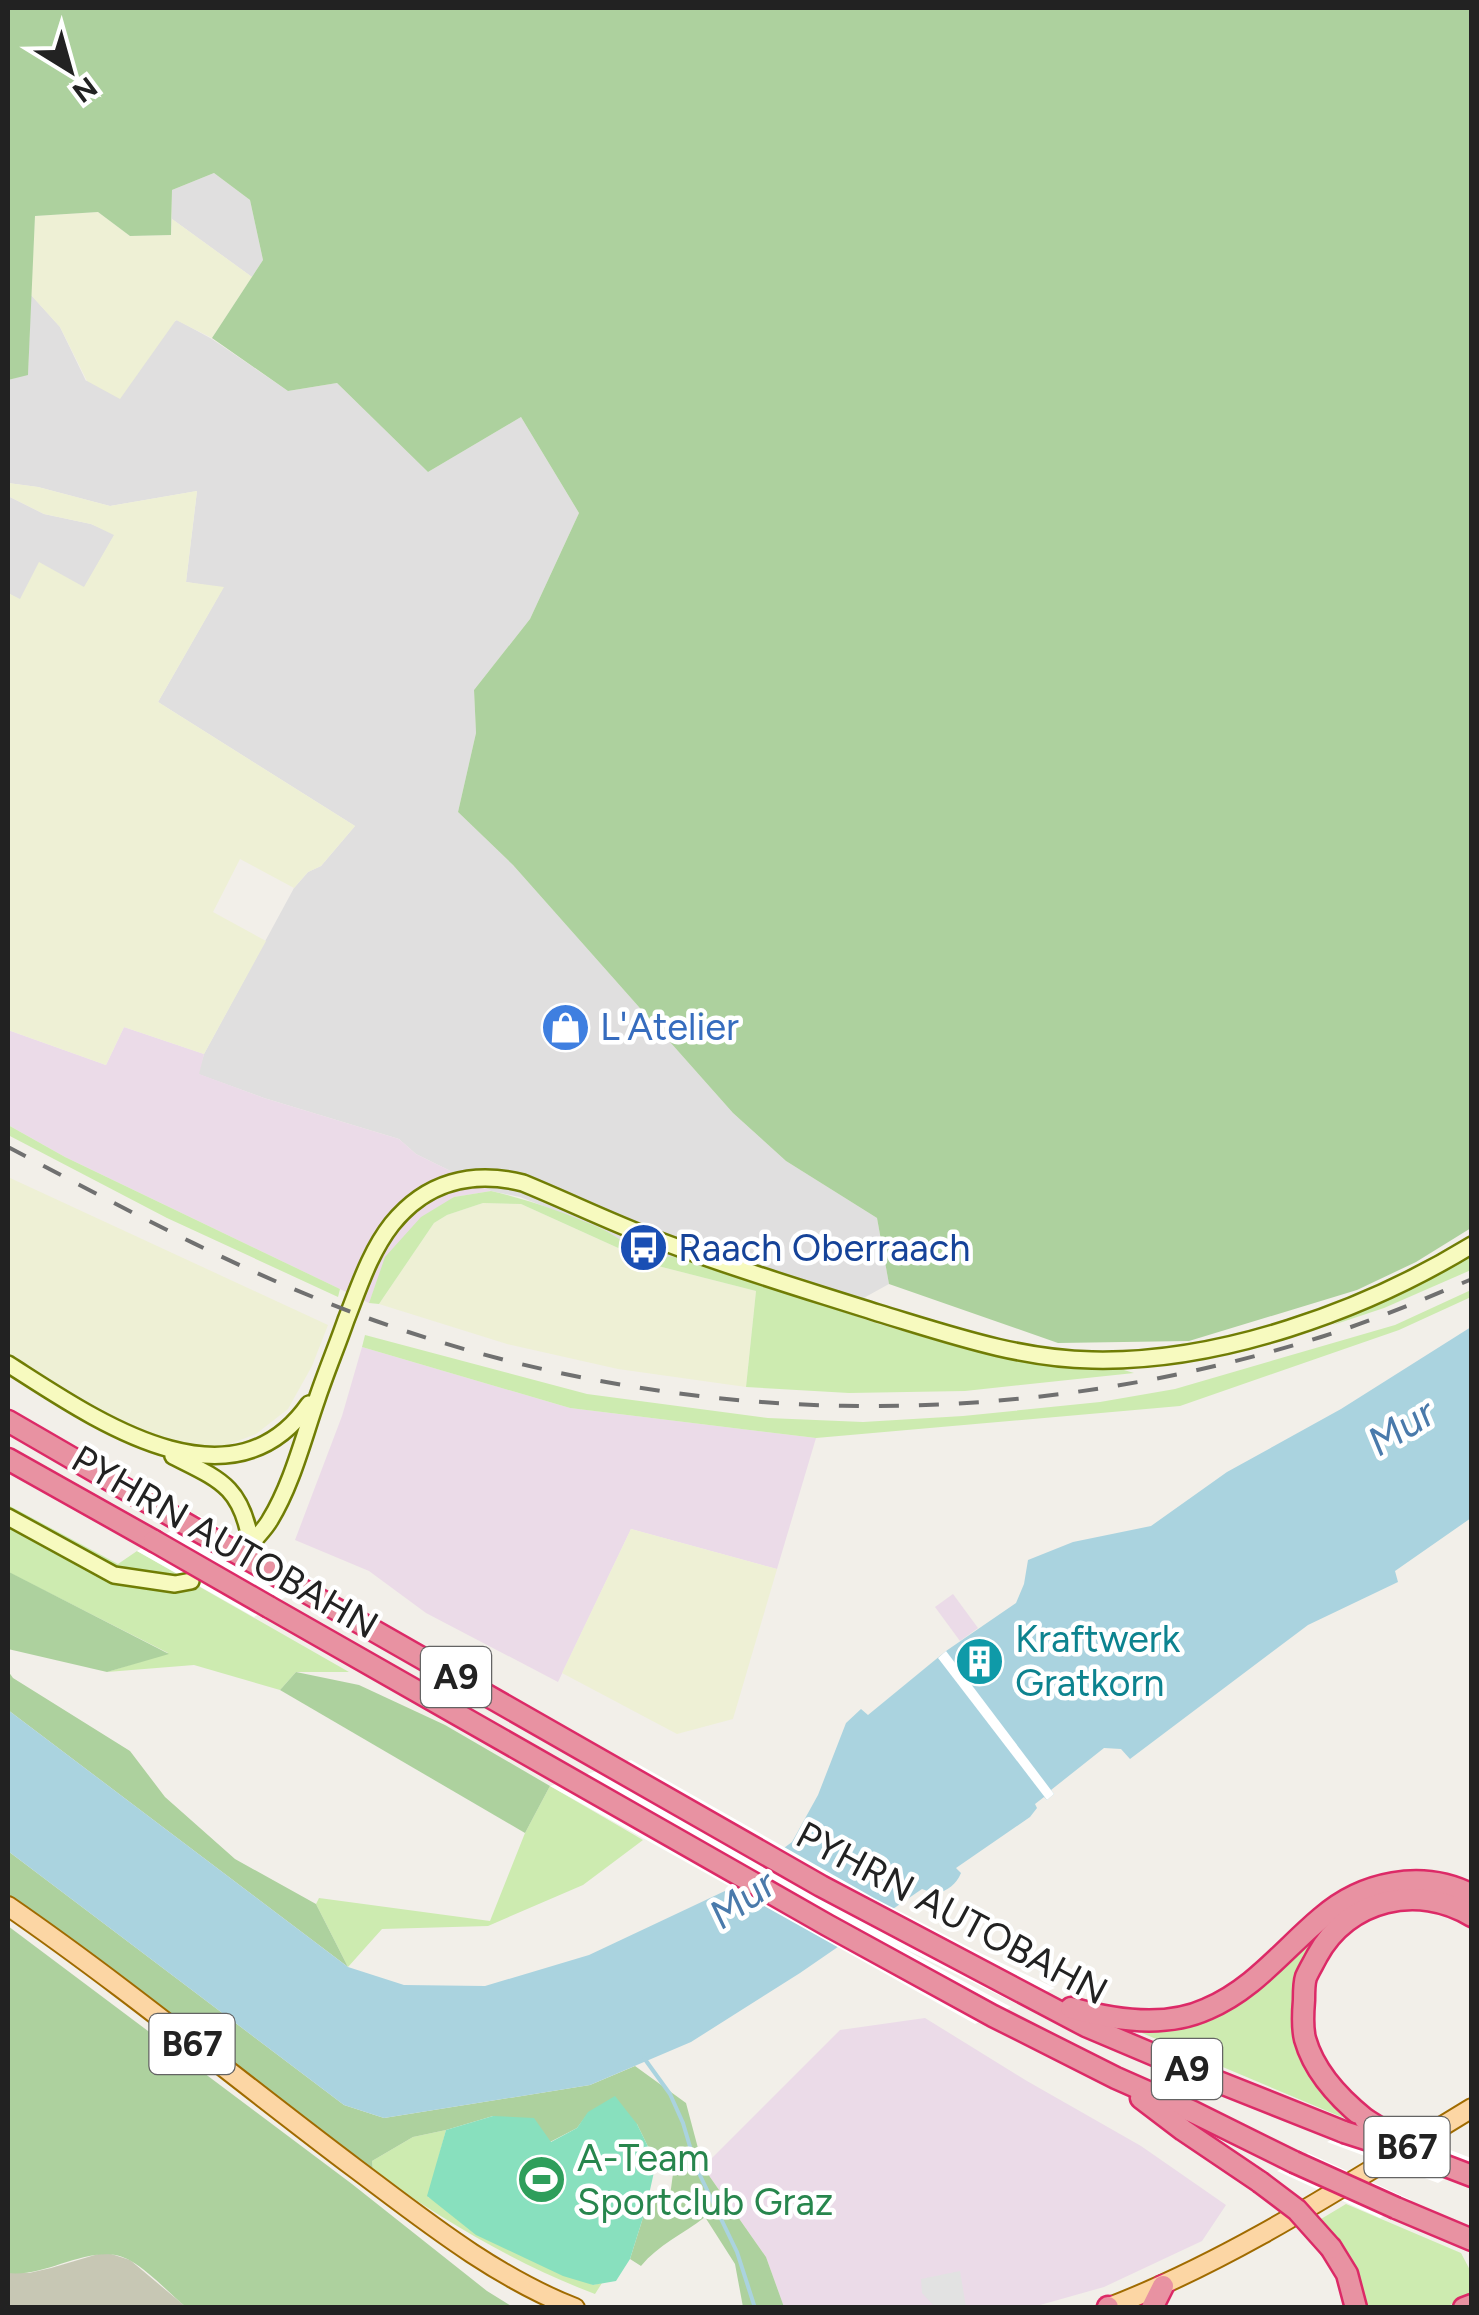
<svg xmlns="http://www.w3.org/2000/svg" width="1479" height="2315" font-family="Figtree,sans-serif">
<rect width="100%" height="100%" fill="#f2efe9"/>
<g fill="#e0dfdf">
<polygon points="214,173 250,200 263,260 252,277 172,219 172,190"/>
<polygon points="31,295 60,327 86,381 177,320 212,339 288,391 337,383 428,472 521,417 579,513 530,619 474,690 476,733 458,812 513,865 733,1113 786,1161 877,1218 889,1284 840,1311 678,1256 658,1259 633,1249 602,1229 520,1197 491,1191 416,1154 399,1139 264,1098 198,1074 204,1054 294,888 308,872 321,866 355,826 158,702 223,588 186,582 197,491 110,506 38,487 8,483 8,380 28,374"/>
<polygon points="8,496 44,514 91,524 115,534 84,588 20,600 8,593"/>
</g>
<g fill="#ebdbe8">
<polygon points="124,1027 204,1054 199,1074 264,1098 399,1139 416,1154 491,1191 454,1197 386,1257 369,1303 65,1157 8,1125 8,1030 106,1065"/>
<polygon points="362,1347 570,1408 816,1438 777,1569 631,1529 558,1682 426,1613 369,1571 295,1540 342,1416"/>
<polygon points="953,1594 978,1628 960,1641 935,1607"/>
<polygon points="925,2018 1027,2081 1141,2146 1226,2205 1202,2241 1104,2287 1033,2307 784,2307 766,2257 703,2167 840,2030"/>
</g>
<polygon fill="#c7c7b4" points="105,2252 130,2260 186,2307 8,2307 8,2273 29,2273 51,2268"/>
<g fill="#eef0d5">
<polygon points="98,212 130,236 171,235 172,219 252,277 212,338 176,320 120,399 87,381 60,327 31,295 35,216"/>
<polygon points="8,483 38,487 110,506 197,491 186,582 224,587 158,702 355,826 321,866 308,872 294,888 240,859 213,912 266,941 204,1054 124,1027 106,1065 8,1030 8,593 20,599 39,562 84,587 114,535 91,524 44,514 8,496"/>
<polygon points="8,1177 328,1325 312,1366 288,1409 256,1434 222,1447 174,1443 125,1424 8,1354"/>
<polygon points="483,1203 521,1204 658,1266 756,1291 746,1387 618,1369 507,1344 379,1304 434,1223 447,1215"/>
<polygon points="631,1529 777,1569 733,1719 677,1734 562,1673"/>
</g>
<g fill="#cdebb0">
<polygon points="8,1125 65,1157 340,1289 338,1297 167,1218 8,1135"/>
<path d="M491 1191C527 1199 563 1212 598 1227 630 1242 638 1261 678 1256L879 1324 965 1349 1090 1360 1134 1373 965 1391 849 1393 746 1387 756 1291 658 1266 521 1204 483 1203 447 1215 434 1223 379 1304 369 1303 385 1257 421 1217 454 1197Z"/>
<polygon points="1471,1251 1471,1270 1384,1308 1333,1325"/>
<polygon points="1471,1290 1471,1297 1399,1330 1180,1406 816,1438 570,1408 362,1347 365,1335 587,1394 768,1418 863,1422 963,1416 1100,1402 1175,1389 1395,1325"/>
<polygon points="8,1505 118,1564 137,1551 349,1672 296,1672 280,1690 194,1665 107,1672 168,1653 8,1572"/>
<polygon points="550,1786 643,1840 583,1885 488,1926 382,1929 348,1967 316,1904 319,1898 490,1921 525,1833"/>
<polygon points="1452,1898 1338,1918 1296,2023 1356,2121 1351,2121 1142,2033 1144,2028 1200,2021 1220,2014 1256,1989 1334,1916"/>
<path d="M446 2130 428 2197 593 2285 602 2283 595 2294C515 2264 443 2220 373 2171L372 2161 413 2137Z"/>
<polygon points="1346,2204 1461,2253 1471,2272 1471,2296 1445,2307 1365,2307 1339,2242 1321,2219"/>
</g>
<g fill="#add19e">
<polygon points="8,8 1471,8 1471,1228 1416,1262 1357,1290 1189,1341 1058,1343 889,1284 877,1218 786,1161 733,1113 513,865 458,812 476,733 474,690 530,619 579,513 521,417 428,472 337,383 288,391 212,338 263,260 250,200 214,173 172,190 171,235 130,236 98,212 35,216 28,375 8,380"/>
<polygon points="8,1572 11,1573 169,1654 107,1672 8,1649"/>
<polygon points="8,1671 13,1678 130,1751 165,1797 235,1859 316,1904 348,1967 8,1710"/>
<polygon points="296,1672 359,1685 445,1725 550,1786 525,1833 280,1690"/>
<path d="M8 1851 344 2105 384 2118 590 2085 635 2066 686 2103 703 2167 766 2257 784 2307H743L735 2264 705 2217C683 2234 658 2245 641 2266L630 2259 646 2208 670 2196 674 2166 656 2163 637 2124 589 2112 577 2128 550 2142 493 2116 446 2130 413 2137 372 2161 373 2171 44 1919 8 1896Z"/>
<path d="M8 1926 352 2184 487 2291 513 2307H186C169 2293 151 2273 131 2261 95 2239 49 2278 8 2273Z"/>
</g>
<polygon fill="#88e0be" points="615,2096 637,2124 656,2163 646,2208 630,2259 616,2281 593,2285 563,2276 476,2235 427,2196 446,2130 493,2116 534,2118 551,2142 577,2128 588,2112"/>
<polygon fill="#e2e2e2" points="960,2271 966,2307 935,2307 922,2293 921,2279"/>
<path fill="#aad3df" d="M1471 1327V1518L1395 1571 1398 1582 1308 1625 1130 1759 1121 1749 1104 1748 1051 1790 1054 1794 1047 1800 1044 1797 1035 1804 1037 1808 1030 1817 956 1868 961 1873C956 1885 948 1890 936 1894L922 1889 800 1973 691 2042 590 2085 384 2118 344 2105 8 1851V1710L348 1967 404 1985 485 1986 589 1955 727 1890 792 1842 818 1795 846 1723 861 1709 868 1715 946 1651 1016 1603 1024 1584 1028 1560 1073 1542 1151 1526 1227 1472 1341 1409Z"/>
<g fill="#fff">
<polygon points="198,1515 314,1579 254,1617 137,1551"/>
<polygon points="946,1651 1054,1794 1047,1800 938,1658"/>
<polygon points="631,1760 874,1898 976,1951 1055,1988 1017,2004 893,1943 1011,2007 975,2024 550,1786"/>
<polygon points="1375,2113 1409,2134 1471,2158 1471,2163 1438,2183 1327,2142"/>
<polygon points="1308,2153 1411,2200 1380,2218 1277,2171"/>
</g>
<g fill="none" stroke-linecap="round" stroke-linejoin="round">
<polyline stroke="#aad3df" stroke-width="4" points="644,2058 670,2094 683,2123 696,2167 737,2252 755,2308"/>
<defs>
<g id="secondary">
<path d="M8 1364C90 1416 230 1517 309 1404"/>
<path d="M173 1456C221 1480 242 1487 251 1544"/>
<polyline points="8,1517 114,1575 175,1584 191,1581"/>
<path d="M251 1544C257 1536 265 1529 270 1520 292 1484 303 1439 317 1399 326 1372 337 1346 346 1320 359 1287 370 1252 392 1224 426 1182 472 1170 523 1183 567 1201 610 1222 655 1239 728 1267 803 1289 878 1313 948 1334 1019 1359 1092 1360 1219 1363 1364 1311 1472 1245"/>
</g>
<g id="primary">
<path d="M8 1906C127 1988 240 2082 356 2169 424 2220 495 2277 575 2308"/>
<path d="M1107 2308C1237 2258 1353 2180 1472 2108"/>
</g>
<g id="motorway">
<polyline points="8,1421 184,1523"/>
<polyline points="8,1459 154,1541"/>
<polyline points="299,1588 821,1886 1086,2026 1216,2081 1344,2132"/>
<polyline points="269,1607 827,1925 993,2016 1116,2078 1193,2112 1294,2162"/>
<path d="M1071 2008C1113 2020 1166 2028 1207 2009 1254 1989 1283 1950 1321 1918 1362 1882 1422 1869 1472 1895"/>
<polyline points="1141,2098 1183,2130 1260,2182"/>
<path d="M1365 2119C1340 2099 1314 2071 1305 2039 1302 2027 1303 2012 1304 2000 1304 1993 1304 1983 1306 1977 1309 1970 1314 1962 1317 1956 1348 1899 1418 1883 1472 1916"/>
<polyline points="1425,2158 1472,2176"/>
<polyline points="1396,2208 1472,2240"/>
<polyline points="1331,2248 1347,2274 1356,2308"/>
<polyline points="1108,2307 1108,2308"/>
<polyline points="1152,2308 1163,2286"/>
<polyline points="1464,2308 1472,2305"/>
</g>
</defs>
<use href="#secondary" stroke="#707d05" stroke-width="20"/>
<use href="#primary" stroke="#a06b00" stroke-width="22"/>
<use href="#motorway" stroke="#dc2a67" stroke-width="25"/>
<use href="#secondary" stroke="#f7fabf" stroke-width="15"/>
<use href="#primary" stroke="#fcd6a4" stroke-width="18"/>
<use href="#motorway" stroke="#e892a2" stroke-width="20"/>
<path stroke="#707070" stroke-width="4" stroke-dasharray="20 20" stroke-linecap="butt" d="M8 1147C127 1210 248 1276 376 1321 683 1429 1010 1434 1321 1337 1372 1321 1422 1300 1472 1279"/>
<defs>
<g id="motorway-bridge">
<polyline points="184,1523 299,1588"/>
<polyline points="154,1541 269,1607"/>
<polyline points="1365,2119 1403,2143"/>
<polyline points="1344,2132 1425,2158"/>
<polyline points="1294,2162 1396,2208"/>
<polyline points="1260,2182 1297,2210 1331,2248"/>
</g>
</defs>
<use href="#motorway-bridge" stroke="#dc2a67" stroke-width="25" stroke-linecap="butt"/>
<use href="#motorway-bridge" stroke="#e892a2" stroke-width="20"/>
</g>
<defs>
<symbol id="shop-disc" viewBox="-11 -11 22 22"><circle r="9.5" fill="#3f7fe0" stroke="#fff"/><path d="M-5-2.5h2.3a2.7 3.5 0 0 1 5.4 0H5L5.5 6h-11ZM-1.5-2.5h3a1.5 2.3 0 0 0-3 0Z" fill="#fff"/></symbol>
<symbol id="bus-disc" viewBox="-11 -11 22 22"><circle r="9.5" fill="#1a4fb4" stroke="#fff"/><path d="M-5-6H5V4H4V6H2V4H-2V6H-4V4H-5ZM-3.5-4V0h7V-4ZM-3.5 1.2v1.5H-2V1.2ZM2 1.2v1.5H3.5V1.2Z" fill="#fff"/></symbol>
<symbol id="building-disc" viewBox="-11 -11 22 22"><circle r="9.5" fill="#0f9aa8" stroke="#fff"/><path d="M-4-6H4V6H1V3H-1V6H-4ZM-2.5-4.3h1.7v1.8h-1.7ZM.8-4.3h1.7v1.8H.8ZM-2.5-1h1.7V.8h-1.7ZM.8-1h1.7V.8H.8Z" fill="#fff"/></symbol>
<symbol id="stadium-disc" viewBox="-11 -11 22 22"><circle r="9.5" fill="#2e9e5b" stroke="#fff"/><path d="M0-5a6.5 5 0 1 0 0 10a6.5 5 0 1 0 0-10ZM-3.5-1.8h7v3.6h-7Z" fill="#fff"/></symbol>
</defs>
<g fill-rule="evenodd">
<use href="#shop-disc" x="538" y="1000" width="55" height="55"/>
<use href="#bus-disc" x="616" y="1220" width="55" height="55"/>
<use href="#building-disc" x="952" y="1634" width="55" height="55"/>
<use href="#stadium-disc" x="514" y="2152" width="55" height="55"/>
</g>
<g text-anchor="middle" stroke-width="9" stroke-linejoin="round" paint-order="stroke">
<g fill="#fff" stroke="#646464" stroke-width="2.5">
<rect x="421" y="1647" width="70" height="60" rx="8"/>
<rect x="149.5" y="2014" width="85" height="60" rx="8"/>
<rect x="1152" y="2039" width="70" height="60" rx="8"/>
<rect x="1364.5" y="2117" width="85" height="60" rx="8"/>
</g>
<g font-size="35" font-weight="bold" fill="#222">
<text x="456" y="1689">A9</text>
<text x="192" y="2056">B67</text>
<text x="1187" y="2081">A9</text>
<text x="1407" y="2159">B67</text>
</g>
<g font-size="38" fill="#366cbe" stroke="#fff" text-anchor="start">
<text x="600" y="1040">L'Atelier</text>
</g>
<g font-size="38" fill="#164399" stroke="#fff" text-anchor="start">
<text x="678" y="1261">Raach Oberraach</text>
</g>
<g font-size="38" fill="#222" stroke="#fff">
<text transform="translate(225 1542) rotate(30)" y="13">PYHRN AUTOBAHN</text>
<text transform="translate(952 1913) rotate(28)" y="13">PYHRN AUTOBAHN</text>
</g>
<g font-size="38" fill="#0d838f" stroke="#fff" text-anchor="start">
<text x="1015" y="1652">Kraftwerk<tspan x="1015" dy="44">Gratkorn</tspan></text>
</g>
<g font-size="38" fill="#27864d" stroke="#fff" text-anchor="start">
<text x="577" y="2171">A-Team<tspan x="577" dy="44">Sportclub Graz</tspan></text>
</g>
<g font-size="40" font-style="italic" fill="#4a7aab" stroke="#fff">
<text transform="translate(1401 1427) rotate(-32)" y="14">Mur</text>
<text transform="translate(742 1899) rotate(-35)" y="14">Mur</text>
</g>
</g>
<rect width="1479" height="2315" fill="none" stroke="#222222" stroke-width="20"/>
<g transform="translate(70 70) rotate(143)" stroke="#ffffff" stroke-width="8" paint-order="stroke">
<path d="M0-8L18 38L0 25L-18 38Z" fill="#222222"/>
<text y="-15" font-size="28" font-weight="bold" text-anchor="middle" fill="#222222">N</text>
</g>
</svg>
